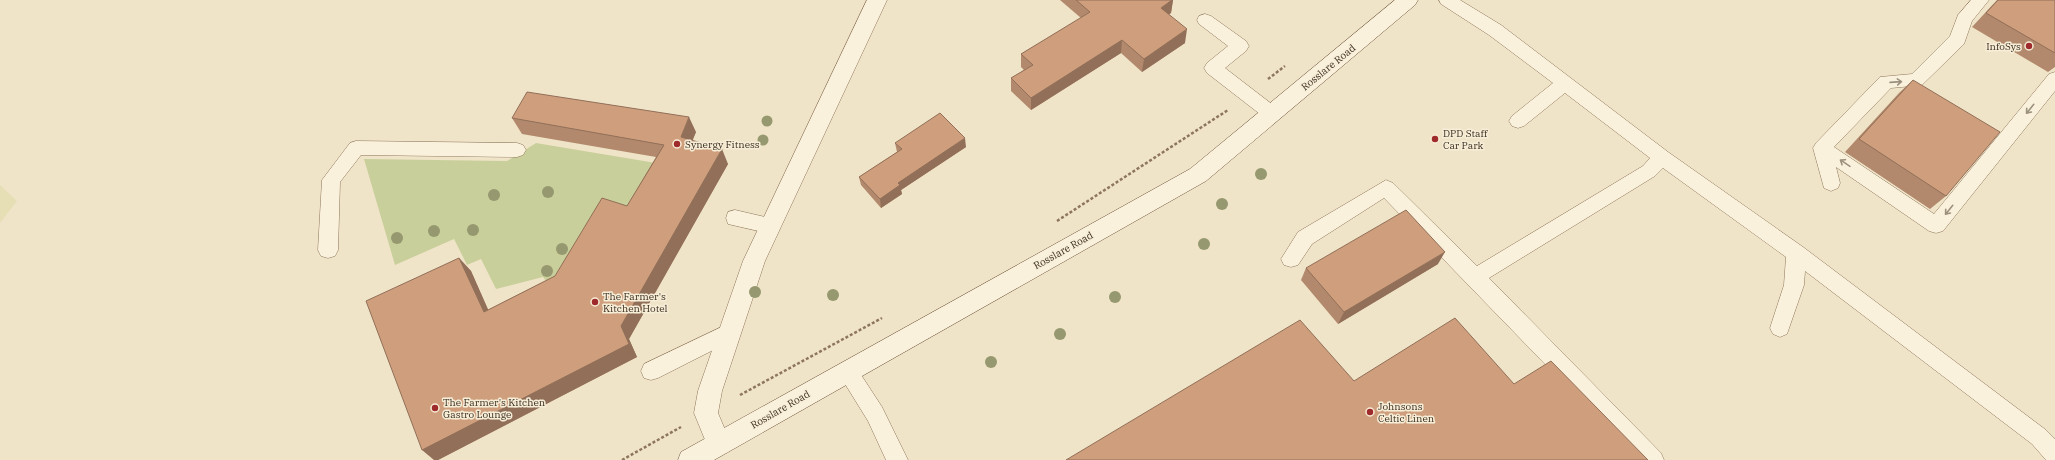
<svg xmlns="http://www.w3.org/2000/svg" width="2055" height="460" font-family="'IBM Plex Serif',serif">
<rect width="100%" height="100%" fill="#f0e4c8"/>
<polygon fill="#e6deb5" points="0,185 17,201 0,223"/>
<polygon fill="#c9cf9b" points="536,143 662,164 634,212 553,290 543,277 496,289 481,259 467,265 454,239 395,265 364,159 507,161"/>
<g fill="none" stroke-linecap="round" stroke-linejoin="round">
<defs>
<g id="service">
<polygon points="1439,0 1460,0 1501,25 1668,152 1803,247 2046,430 2055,439 2055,460 2046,460 2032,444 1805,271 1804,285 1787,334 1780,337 1773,334 1770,328 1784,285 1786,257 1663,168 1655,176 1489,278 1661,453 1664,460 1638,460 1384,198 1312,244 1298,265 1291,267 1284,265 1281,259 1298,232 1386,180 1393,183 1477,266 1643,166 1650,158 1565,93 1524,126 1518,128 1512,126 1509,121 1512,116 1553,83 1489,35 1441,4"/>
<polygon points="1971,0 1989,0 1972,21 1964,44 1922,85 1891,88 1834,147 1934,214 2049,74 2055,72 2055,91 1943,231 1936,233 1929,231 1836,167 1840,183 1838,188 1831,191 1824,188 1813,148 1816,143 1880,77 1912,74 1950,36 1958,15"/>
<polygon points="1205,14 1211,16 1246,41 1249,46 1246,51 1225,68 1277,108 1280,113 1277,118 1271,120 1265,118 1207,73 1204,68 1207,63 1228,46 1199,24 1197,20 1199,16"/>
<polygon points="356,141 517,143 523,145 526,150 523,155 517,157 361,155 340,182 338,250 335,256 328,258 321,256 318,250 322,180 350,143"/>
<polygon points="735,210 778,220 780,226 778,232 771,234 728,224 726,218 728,212"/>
<polygon points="730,323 737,326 740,332 737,338 658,378 651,380 644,378 641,371 644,364"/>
<polygon points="847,362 854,364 882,407 908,460 886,460 868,421 837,371 840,364"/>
</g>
<polygon id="minor" points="867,0 887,0 765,261 722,391 718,413 731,444 728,452 719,456 710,452 694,413 698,391 743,261"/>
<polygon id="secondary" points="1395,0 1418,0 1415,5 1206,181 714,460 678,460 681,452 1190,169"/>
</defs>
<use href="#service" stroke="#8d765c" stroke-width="1"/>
<use href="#minor" stroke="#8d765c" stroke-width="1"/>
<use href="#secondary" stroke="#6f573f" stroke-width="1"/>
<g stroke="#8d765c" stroke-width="2.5" stroke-dasharray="3 2" stroke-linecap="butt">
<polyline points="1268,79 1285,66"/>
<polyline points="1057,221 1228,110"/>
<polyline points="740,395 882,318"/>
<polyline points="622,460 681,427"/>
</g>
<use href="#service" fill="#faf1dc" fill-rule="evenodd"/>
<use href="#minor" fill="#faf1dc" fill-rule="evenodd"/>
<use href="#secondary" fill="#faf1dc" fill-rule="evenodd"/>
</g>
<g fill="#96986f">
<circle cx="767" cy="121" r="5.5"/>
<circle cx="763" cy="140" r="5.5"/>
<circle cx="1261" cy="174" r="6"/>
<circle cx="548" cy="192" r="6"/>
<circle cx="494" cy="195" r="6"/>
<circle cx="1222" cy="204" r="6"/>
<circle cx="473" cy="230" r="6"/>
<circle cx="434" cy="231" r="6"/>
<circle cx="397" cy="238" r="6"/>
<circle cx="1204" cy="244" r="6"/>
<circle cx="562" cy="249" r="6"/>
<circle cx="547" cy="271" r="6"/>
<circle cx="755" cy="292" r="6"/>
<circle cx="833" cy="295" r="6"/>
<circle cx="1115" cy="297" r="6"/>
<circle cx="1060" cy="334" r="6"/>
<circle cx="991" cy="362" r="6"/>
</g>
<g fill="#b2896c">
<polygon points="1060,0 1173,0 1171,13 1169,14 1185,43 1142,72 1121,53 1031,110 1011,91 1011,78 1024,70 1021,67 1021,54 1081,18"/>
<polygon points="1997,0 2055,0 2055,67 2048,72 1972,27"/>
<polygon points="1913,80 1946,196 1930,209 1845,152 1899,93"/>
<polygon points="512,118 696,132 692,140 728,164 629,339 637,357 438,460 434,460 459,258 471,271 488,310 555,276 627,206 656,157 522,134"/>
<polygon points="895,143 966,147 901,190 902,194 881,208 861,185 859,177 897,152"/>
<polygon points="1438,264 1338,324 1301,280 1306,268"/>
</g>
<g fill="#916f58">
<polygon points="1172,0 1173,0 1171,13 1159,21 1161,8"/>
<polygon points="1187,29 1185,43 1142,72 1144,59"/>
<polygon points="1122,40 1121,53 1031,110 1031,98"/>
<polygon points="689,117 696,132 688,152 681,137"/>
<polygon points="965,138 966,147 901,190 902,194 881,208 880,199 898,183"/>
<polygon points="722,149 728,164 629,339 637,357 438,460 434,460 422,450 621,326"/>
<polygon points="1445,252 1438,264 1338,324 1344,312"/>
<polygon points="459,258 471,271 495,325 484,312"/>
</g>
<g fill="#cf9f7d" stroke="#916f58">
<polygon points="1076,0 1172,0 1161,8 1187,29 1144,59 1122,40 1031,98 1011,78 1033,65 1021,54 1090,12"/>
<polygon points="1998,0 2055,0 2055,53 1986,13"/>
<polygon points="1913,80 2000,132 1946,196 1859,139"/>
<polygon points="527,92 689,117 681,137 722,149 621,326 629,344 422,450 366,301 459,258 484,312 555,276 602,198 627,206 664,145 512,118"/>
<polygon points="940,113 965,138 898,183 900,185 880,199 859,177 902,149 895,143"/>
<polygon points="1406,210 1445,252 1344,312 1306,268"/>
<polygon points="1455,318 1514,384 1551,361 1648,460 1066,460 1300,320 1354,381"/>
</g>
<defs><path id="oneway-shaft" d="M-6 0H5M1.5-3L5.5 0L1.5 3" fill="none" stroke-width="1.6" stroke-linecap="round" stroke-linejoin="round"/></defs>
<g stroke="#9c907e">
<use href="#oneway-shaft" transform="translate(1896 82) rotate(-4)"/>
<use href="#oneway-shaft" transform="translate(2030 109) rotate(129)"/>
<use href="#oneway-shaft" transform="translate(1845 163) rotate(-146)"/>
<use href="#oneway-shaft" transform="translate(1949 210) rotate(129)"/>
</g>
<g fill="#9e2a2b" stroke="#f7eed8" stroke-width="1.5">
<circle cx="2029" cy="46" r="4"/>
<circle cx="1435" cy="139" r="4"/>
<circle cx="677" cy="144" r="4"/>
<circle cx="595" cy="302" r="4"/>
<circle cx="435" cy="408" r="4"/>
<circle cx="1370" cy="412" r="4"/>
</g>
<g text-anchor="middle" stroke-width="3" stroke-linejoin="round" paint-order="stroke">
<g font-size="10" fill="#3d2e20" stroke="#f7eed8" text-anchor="start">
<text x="2021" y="50" text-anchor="end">InfoSys</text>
<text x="1443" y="137">DPD Staff<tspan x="1443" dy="12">Car Park</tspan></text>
<text x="685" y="148">Synergy Fitness</text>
<text x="603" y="300">The Farmer's<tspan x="603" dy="12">Kitchen Hotel</tspan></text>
<text x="443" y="406">The Farmer's Kitchen<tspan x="443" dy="12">Gastro Lounge</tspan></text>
<text x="1378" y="410">Johnsons<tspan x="1378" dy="12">Celtic Linen</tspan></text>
</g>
<g font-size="10" fill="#3d2e20" stroke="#f7eed8">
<text transform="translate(1328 67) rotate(-39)" y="4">Rosslare Road</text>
<text transform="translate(1063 250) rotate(-29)" y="4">Rosslare Road</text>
<text transform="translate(780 409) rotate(-30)" y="4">Rosslare Road</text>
</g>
</g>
</svg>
